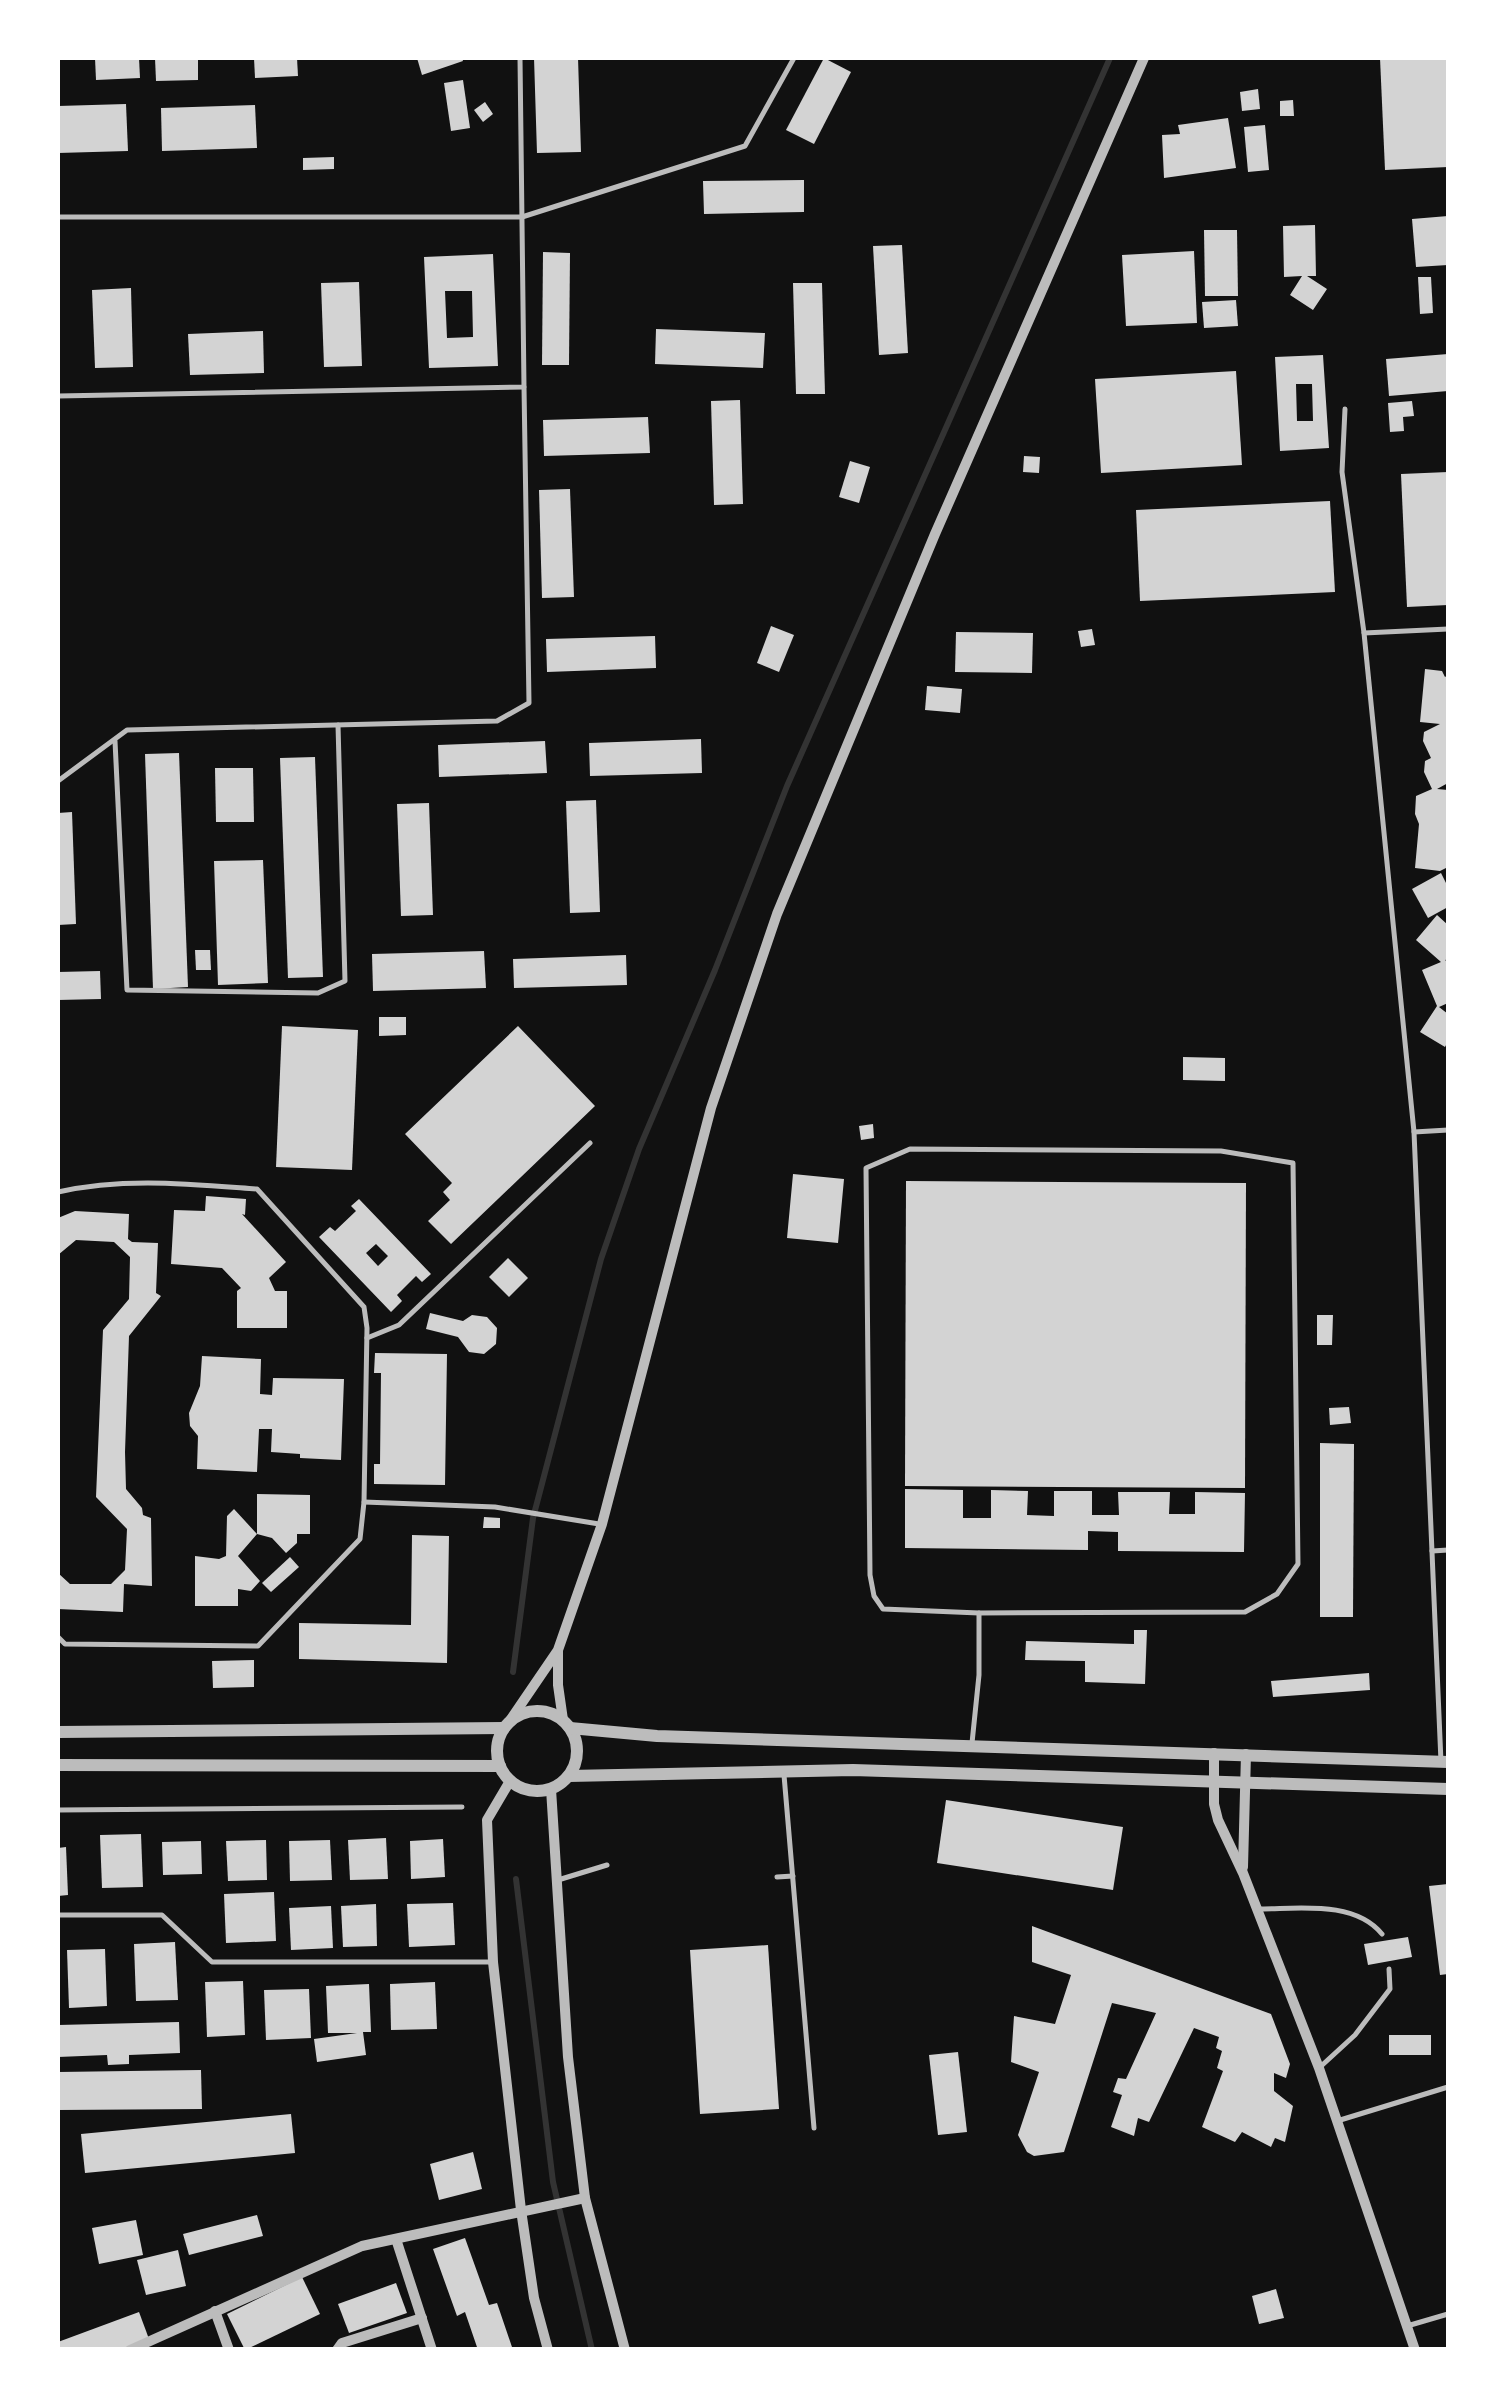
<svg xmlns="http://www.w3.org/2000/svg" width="1506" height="2407" font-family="'PT Sans Narrow',sans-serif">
<rect width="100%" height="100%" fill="#111"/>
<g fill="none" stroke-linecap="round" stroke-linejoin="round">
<g stroke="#333" stroke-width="6">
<polyline points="513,1672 533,1518 601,1259 639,1149 715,970 787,786 1110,58"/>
<polyline points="516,1879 553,2182 592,2350"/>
</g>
</g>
<g fill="#d3d3d3" fill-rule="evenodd">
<polygon points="95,58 139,58 140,78 96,80"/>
<polygon points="155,58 198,58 198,80 156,81"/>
<polygon points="254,58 297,58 298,76 255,78"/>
<polygon points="417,58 462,58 463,61 422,75"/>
<polygon points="534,58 578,58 581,152 537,153"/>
<polygon points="824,58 851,72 814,144 786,130"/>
<polygon points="1380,58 1448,58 1448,167 1385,170"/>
<polygon points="463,80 470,128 451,131 444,83"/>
<polygon points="1258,89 1260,109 1242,111 1240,92"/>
<polygon points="1293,100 1294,116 1280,116 1280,101"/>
<polygon points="485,102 493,114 483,122 474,110"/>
<polygon points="126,104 128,151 58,153 58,106"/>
<polygon points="255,105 257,148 162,151 161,108"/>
<polygon points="1228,118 1236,168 1164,178 1162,135 1180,134 1178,125"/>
<polygon points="1265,125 1269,170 1248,172 1244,127"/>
<polygon points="334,157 334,169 303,170 303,158"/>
<polygon points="804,180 804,212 704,214 703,181"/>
<polygon points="1448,216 1448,265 1416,267 1412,219"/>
<polygon points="1315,225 1316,276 1307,276 1327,289 1313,310 1290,295 1302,276 1284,277 1283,226"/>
<polygon points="1204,230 1237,230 1238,296 1205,296"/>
<polygon points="902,245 908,353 879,355 873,246"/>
<polygon points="1194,251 1197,323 1126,326 1122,255"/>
<polygon points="543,252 570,253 569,365 542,365"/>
<path d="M493 254 498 366 429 368 424 257ZM445 291H472L473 337 447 338Z"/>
<polygon points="1418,277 1431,277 1433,313 1420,314"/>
<polygon points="359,282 362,366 324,367 321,283"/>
<polygon points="793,283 822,283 825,394 796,394"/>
<polygon points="131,288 133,367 95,368 92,290"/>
<polygon points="1236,300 1238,326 1204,328 1202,302"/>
<polygon points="656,329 765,333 763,368 655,364"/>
<polygon points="263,331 264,373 190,375 188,334"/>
<polygon points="1448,354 1448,391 1389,396 1386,359"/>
<path d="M1323 355 1329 448 1280 451 1275 357ZM1296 384H1312L1313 421H1297Z"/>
<polygon points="1236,371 1242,465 1101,473 1095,379"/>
<polygon points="740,400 743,504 714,505 711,401"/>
<polygon points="1412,401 1414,416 1403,417 1404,431 1390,432 1388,403"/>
<polygon points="648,417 650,453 544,456 543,420"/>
<polygon points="1024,456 1040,457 1039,473 1023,472"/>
<polygon points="850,461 870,467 859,503 839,497"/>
<polygon points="1448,472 1448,605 1407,607 1401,474"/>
<polygon points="570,489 574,597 542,598 539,490"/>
<polygon points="1330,501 1335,592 1140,601 1136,510"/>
<polygon points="771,626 794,635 779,672 757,663"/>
<polygon points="1092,629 1095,645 1081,647 1078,631"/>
<polygon points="956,632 1033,633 1032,673 955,672"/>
<polygon points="655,636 656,668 547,672 546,639"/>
<polygon points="1425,669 1442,671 1445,677 1448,675 1448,783 1437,789 1448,790 1448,867 1440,871 1415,868 1419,824 1415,814 1416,796 1432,789 1424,772 1425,761 1431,758 1423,741 1424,732 1440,724 1420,722"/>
<polygon points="927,686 962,689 960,713 925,710"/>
<polygon points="701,739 702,773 590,776 589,743"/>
<polygon points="545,741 547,773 439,777 438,745"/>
<polygon points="179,753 188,987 153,989 145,754"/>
<polygon points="315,757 323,977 288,978 280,758"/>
<polygon points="215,768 253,768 254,822 216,822"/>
<polygon points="596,800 600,912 570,913 566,801"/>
<polygon points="429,803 433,915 401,916 397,804"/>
<polygon points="72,812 76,924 58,925 58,813"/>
<polygon points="263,860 268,983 218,985 214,861"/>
<polygon points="1441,873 1448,887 1448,907 1428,918 1412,889"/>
<polygon points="1437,915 1448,925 1448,956 1445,961 1448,959 1448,1003 1439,1007 1448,1014 1448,1041 1445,1047 1420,1032 1437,1006 1422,970 1441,962 1416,940"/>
<polygon points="195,950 210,950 211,970 196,970"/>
<polygon points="484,951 486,988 373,991 372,954"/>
<polygon points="626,955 627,985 514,988 513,959"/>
<polygon points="100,971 101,999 58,1000 58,972"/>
<polygon points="379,1017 406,1017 406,1035 379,1036"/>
<polygon points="282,1026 358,1030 352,1170 276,1167"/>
<polygon points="518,1026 595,1106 451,1244 428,1221 450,1200 443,1192 452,1183 405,1134"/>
<polygon points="1183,1057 1225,1058 1225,1081 1183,1080"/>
<polygon points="873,1124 874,1138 861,1140 859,1126"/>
<polygon points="793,1174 844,1179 838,1243 787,1238"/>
<polygon points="906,1181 1246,1183 1245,1488 905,1486"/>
<polygon points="206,1196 246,1199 245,1215 242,1214 286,1262 269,1278 275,1291 287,1291 287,1328 237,1328 237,1291 241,1288 222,1268 171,1264 174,1210 205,1211"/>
<path d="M359 1199 431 1274 422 1282 416 1276 397 1295 402 1301 391 1312 319 1237 330 1227 335 1231 356 1211 351 1206ZM376 1244 388 1256 378 1266 366 1253Z"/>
<polygon points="75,1211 129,1214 128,1239 132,1242 158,1243 156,1293 161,1296 129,1336 125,1452 126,1489 142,1508 143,1515 151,1518 152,1586 124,1584 123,1612 58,1609 58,1573 70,1584 111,1584 125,1570 127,1529 96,1497 103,1330 129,1299 130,1257 114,1242 76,1240 58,1255 58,1218"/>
<polygon points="508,1258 528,1278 509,1297 489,1277"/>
<polygon points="430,1313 463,1321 472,1315 487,1317 497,1328 496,1344 484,1354 469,1352 458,1337 426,1329"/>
<polygon points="1317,1315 1333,1315 1332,1345 1317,1345"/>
<polygon points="375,1353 447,1354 445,1485 374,1484 374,1464 380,1464 381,1373 374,1373"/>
<polygon points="202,1356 261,1359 260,1394 272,1395 273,1378 344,1379 341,1460 300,1458 300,1454 271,1452 272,1429 259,1429 257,1472 197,1469 198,1436 190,1426 189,1413 200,1386"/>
<polygon points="1349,1407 1351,1423 1330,1425 1329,1408"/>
<polygon points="1320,1443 1354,1444 1353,1617 1320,1617"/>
<polygon points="905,1489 963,1490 963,1518 991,1518 991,1490 1028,1491 1027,1515 1054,1516 1054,1491 1092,1491 1092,1515 1119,1515 1118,1492 1170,1492 1169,1514 1195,1514 1195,1492 1245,1493 1244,1552 1118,1551 1118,1532 1088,1531 1088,1550 905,1548"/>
<polygon points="257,1494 310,1495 310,1534 297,1534 297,1543 286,1553 272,1538 257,1534"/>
<polygon points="234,1509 257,1534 238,1556 260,1581 251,1591 238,1589 238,1606 195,1606 195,1556 219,1559 226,1556 227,1516"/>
<polygon points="484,1517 500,1518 500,1528 483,1528"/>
<polygon points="412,1535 449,1536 447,1663 299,1659 299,1623 411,1625"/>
<polygon points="290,1557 299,1567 271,1592 262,1583"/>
<polygon points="1134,1630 1147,1630 1145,1684 1085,1682 1085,1661 1025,1660 1026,1641 1134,1644"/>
<polygon points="254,1660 254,1687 213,1688 212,1661"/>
<polygon points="1369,1673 1370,1690 1273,1697 1271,1681"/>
<polygon points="946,1800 1123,1827 1113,1890 937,1863"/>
<polygon points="141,1834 143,1887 102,1888 100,1835"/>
<polygon points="386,1838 388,1879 350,1880 348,1840"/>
<polygon points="443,1839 445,1877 411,1879 410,1841"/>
<polygon points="266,1840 267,1880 228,1881 226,1841"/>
<polygon points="330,1840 332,1880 290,1881 289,1841"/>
<polygon points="201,1841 202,1874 163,1875 162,1842"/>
<polygon points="66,1847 68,1895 58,1896 58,1848"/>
<polygon points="1448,1884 1448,1974 1440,1975 1429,1886"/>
<polygon points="274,1892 276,1941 226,1943 224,1894"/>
<polygon points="453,1903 455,1945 409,1947 407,1904"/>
<polygon points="376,1904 377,1946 343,1947 341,1906"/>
<polygon points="331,1906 333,1948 291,1950 289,1908"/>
<polygon points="1032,1926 1271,2014 1290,2064 1286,2078 1274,2073 1274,2091 1293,2106 1285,2142 1275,2138 1271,2147 1242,2132 1235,2142 1202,2127 1223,2071 1217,2068 1222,2051 1216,2048 1219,2037 1194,2028 1149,2122 1138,2118 1134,2136 1111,2127 1122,2095 1113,2092 1118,2078 1126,2079 1156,2013 1112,2003 1064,2152 1034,2156 1027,2152 1018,2135 1039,2072 1011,2062 1014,2016 1055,2024 1071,1975 1032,1962"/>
<polygon points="1408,1937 1412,1957 1368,1965 1364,1944"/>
<polygon points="175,1942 178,2000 136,2001 134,1944"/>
<polygon points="768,1945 779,2109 700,2114 690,1950"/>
<polygon points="105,1949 107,2006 69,2008 67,1950"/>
<polygon points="243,1981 245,2035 207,2037 205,1982"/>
<polygon points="435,1982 437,2029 391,2030 390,1984"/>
<polygon points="369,1984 371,2032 363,2032 366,2055 317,2062 314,2039 357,2033 328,2033 326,1986"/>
<polygon points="309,1989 311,2038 266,2040 264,1990"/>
<polygon points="179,2022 180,2053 129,2055 129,2064 108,2065 107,2055 58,2057 58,2025"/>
<rect x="1389" y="2035" width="42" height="20"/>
<polygon points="958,2052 967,2132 938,2135 929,2055"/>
<polygon points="201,2070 202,2109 58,2110 58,2072"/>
<polygon points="291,2114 295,2153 85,2173 81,2134"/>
<polygon points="473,2152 482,2189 439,2200 430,2164"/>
<polygon points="257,2215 263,2236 189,2255 183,2234"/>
<polygon points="136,2220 143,2255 99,2264 92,2228"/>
<polygon points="465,2238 489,2305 497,2303 513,2350 478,2350 465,2312 457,2316 433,2249"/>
<polygon points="178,2250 186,2286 146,2295 137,2260"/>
<polygon points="302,2277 320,2314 245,2350 227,2314"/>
<polygon points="396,2283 407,2313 349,2333 338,2304"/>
<polygon points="1276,2289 1284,2318 1259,2324 1252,2296"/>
<polygon points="139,2312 149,2339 119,2350 60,2350 58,2342"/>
</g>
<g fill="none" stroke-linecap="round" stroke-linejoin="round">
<g stroke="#bcbcbc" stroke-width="5">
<polyline points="58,217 522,217 745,146 794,58"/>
<polyline points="58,396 524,387 520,58"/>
<polyline points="1345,409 1342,472 1364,633 1414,1132 1441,1762"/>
<polyline points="1364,633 1448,629"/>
<polyline points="115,741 127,990 318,993 345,981 338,725"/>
<polyline points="58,781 127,730 497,721 529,703 524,387"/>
<polyline points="1414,1132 1448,1130"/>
<polygon points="910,1149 1221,1151 1293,1163 1298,1564 1277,1594 1245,1612 979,1613 883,1609 874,1596 870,1575 866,1168"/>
<path d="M58 1192C123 1177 190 1184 257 1189L364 1307 367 1328 364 1502 360 1539 258 1646 65 1644 58 1637"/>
<polyline points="367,1338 399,1325 590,1143"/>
<polyline points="364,1502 495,1507 599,1524"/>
<polyline points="1432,1551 1448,1550"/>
<polyline points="972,1743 979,1675 979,1613"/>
<polyline points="784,1775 814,2128"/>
<polyline points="58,1810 462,1807"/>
<polyline points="777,1877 793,1876"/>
<polyline points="558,1880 607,1865"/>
<path d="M1258 1909C1299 1909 1354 1900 1382 1934"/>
<polyline points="58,1915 162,1915 212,1962 493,1962"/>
<polyline points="1319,2068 1355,2035 1390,1989 1389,1969"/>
<polyline points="1337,2121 1448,2087"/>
<polyline points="1407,2326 1448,2314"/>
</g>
<g stroke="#bcbcbc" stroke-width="10">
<polyline points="558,1651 558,1685 563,1720"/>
<polyline points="511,1719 558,1650 602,1524 711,1108 777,914 935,534 1144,58"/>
<polyline points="1214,1753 1214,1804 1218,1820 1243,1873 1319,2068 1415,2350"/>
<polyline points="510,1781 487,1820 493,1962 521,2210 534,2298 548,2350"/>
<polyline points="551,1789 568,2057 585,2198 625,2350"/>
<polyline points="1243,1867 1246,1754"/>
<polyline points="396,2239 432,2350"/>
<polyline points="215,2311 229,2350"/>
<polyline points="130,2350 362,2246 585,2198"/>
<polyline points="337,2350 342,2343 422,2318"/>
</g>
<g stroke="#bcbcbc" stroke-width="12">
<circle cx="537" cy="1751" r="40"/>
<polyline points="570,1728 657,1736 1448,1762"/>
<polyline points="58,1732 504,1728"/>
<polyline points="58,1765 500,1766"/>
<polyline points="569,1776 853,1770 1448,1789"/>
</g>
</g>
<rect width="1506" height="2407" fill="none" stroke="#ffffff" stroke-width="120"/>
</svg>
